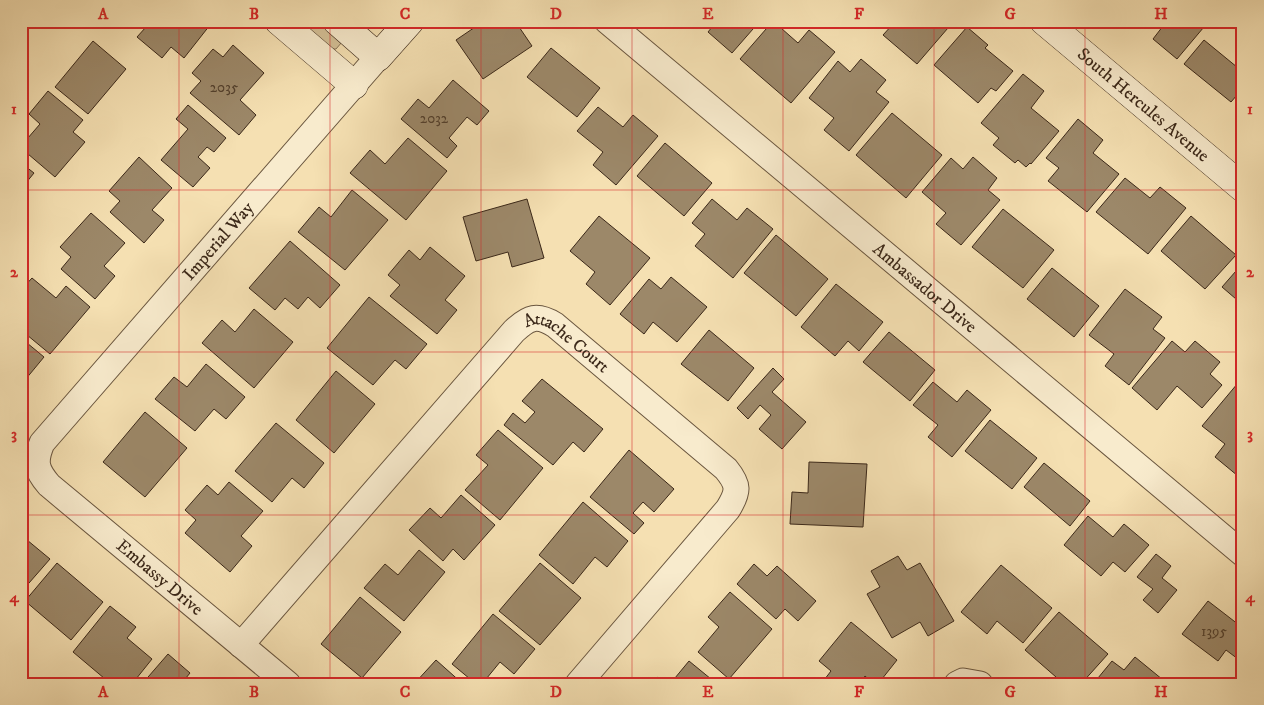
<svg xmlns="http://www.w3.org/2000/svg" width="1264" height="705" font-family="'IM FELL DW Pica',serif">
<rect width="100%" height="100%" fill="#f5e0b2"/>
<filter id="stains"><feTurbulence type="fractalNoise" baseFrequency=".004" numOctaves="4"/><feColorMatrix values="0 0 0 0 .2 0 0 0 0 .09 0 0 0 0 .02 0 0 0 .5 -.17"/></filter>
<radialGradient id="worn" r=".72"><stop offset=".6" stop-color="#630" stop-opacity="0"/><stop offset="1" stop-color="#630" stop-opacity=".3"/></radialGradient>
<polygon fill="#d5c198" stroke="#887458" points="296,21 326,21 342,42 336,49 330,49"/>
<g fill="#9c8869" stroke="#3b2819">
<polygon points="139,21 206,21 210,25 184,58 171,47 162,58 137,37 146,27"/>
<polygon points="484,21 515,21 532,46 483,79 456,40"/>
<polygon points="717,21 760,21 732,53 708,32"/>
<polygon points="773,21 798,43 809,30 835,52 791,103 740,59"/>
<polygon points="890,21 954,21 917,64 883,35 893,24"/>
<polygon points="1157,21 1209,21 1177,59 1153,39 1163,26"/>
<polygon points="967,27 988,45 985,48 1013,71 996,91 991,88 978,103 934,65"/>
<polygon points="1204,40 1243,72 1243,88 1231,102 1184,64"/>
<polygon points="93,41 126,69 88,114 55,87"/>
<polygon points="233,45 264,73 240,100 256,115 239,135 190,93 201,81 192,73 213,49 223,57"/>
<polygon points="551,48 600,88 577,117 527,77"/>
<polygon points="861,59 886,80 876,92 889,102 849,151 824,130 834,118 809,98 838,61 850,72"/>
<polygon points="1023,74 1044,91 1031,108 1059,131 1031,164 1030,163 1026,167 1018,160 1015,163 993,145 999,138 981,123"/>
<polygon points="453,80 489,111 477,125 467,117 449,138 457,146 447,158 401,119 418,99 429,108"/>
<polygon points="48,91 83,120 73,132 85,142 55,177 21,148 21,146 40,124 29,114"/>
<polygon points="188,105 226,138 214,152 207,147 198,157 210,168 193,187 161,160 188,129 176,119"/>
<polygon points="598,107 623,127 633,115 658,136 616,185 593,165 603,152 577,131"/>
<polygon points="892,113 942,155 906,198 856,155"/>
<polygon points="1078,119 1103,140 1093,153 1119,174 1087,212 1048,181 1059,168 1046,158"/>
<polygon points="408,138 447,171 406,220 350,173 370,150 385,164"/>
<polygon points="665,143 712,183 684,216 637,176"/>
<polygon points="139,157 172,188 152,210 164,220 144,243 110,212 120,201 109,191"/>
<polygon points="973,157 997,178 988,190 1000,200 961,245 936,224 946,213 922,192 951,158 963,169"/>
<polygon points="21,163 34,173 21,189"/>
<polygon points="1125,178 1150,198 1160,187 1186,208 1148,254 1096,212"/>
<polygon points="352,190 388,220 345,270 298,232 319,207 331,217"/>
<polygon points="527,199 544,258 512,267 508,252 476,261 463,217"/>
<polygon points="712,199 737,220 747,208 773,229 733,278 695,246 705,234 692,223"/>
<polygon points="1003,209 1054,250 1023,288 972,247"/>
<polygon points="91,213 125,243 104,266 115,276 95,299 61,269 71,257 60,247"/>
<polygon points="599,216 650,258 610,305 586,284 595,272 570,251"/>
<polygon points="1191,216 1236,255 1205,289 1161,251"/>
<polygon points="776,235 828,279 796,316 744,273"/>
<polygon points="290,241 340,285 320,308 308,297 298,309 285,298 275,310 249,288"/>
<polygon points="430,247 465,276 445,300 457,310 437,334 390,296 400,285 388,275 409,250 420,260"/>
<polygon points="1243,263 1243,305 1222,287"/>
<polygon points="1052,268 1099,306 1074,337 1027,299"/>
<polygon points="671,277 707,307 677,342 653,322 644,334 620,314 649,279 661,289"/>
<polygon points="32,278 56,298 66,286 90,307 50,354 21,330 21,315 24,311 21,309 21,290"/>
<polygon points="836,284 883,322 859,351 848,341 835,356 801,327"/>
<polygon points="1125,289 1162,317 1153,329 1165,338 1129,385 1105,366 1114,354 1089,335"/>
<polygon points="369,297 427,344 406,369 395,360 373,385 327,348"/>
<polygon points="254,309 293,342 254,388 202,343 222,320 235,332"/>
<polygon points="709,330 754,368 728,401 681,364"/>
<polygon points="889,332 935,370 910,401 863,362"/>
<polygon points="21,338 44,357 25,380 21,377"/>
<polygon points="1172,341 1185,352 1195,341 1220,362 1210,374 1222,385 1202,408 1177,386 1157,410 1132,388"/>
<polygon points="206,364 245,397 226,419 214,409 195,431 155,399 174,377 187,387"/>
<polygon points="773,368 784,379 772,392 806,422 782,449 759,429 771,415 760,405 748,419 737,408"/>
<polygon points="336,371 375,404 334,453 296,420"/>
<polygon points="1243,377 1243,470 1238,476 1215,457 1225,444 1202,426"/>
<polygon points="542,379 603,429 584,452 573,442 553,465 504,425 513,413 525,423 535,412 522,401"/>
<polygon points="933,382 957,402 967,390 991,410 952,457 928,437 938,425 913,405"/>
<polygon points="145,412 187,448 145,497 103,462"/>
<polygon points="990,420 1037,458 1012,489 965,451"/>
<polygon points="276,423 324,463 304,488 292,478 272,502 235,471"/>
<polygon points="498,430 543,468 500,520 465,490 488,465 476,455"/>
<polygon points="629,450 674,489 654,512 643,502 633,513 644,523 634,534 590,497"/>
<polygon points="809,462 867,464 863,527 790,524 792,492 808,493"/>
<polygon points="1044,463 1090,501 1070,526 1024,487"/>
<polygon points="229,482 263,511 241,536 252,546 230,572 185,533 196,520 185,510 207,485 218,495"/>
<polygon points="461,495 495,525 464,560 453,549 443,561 409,530 430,508 441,518"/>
<polygon points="583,502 628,541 607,567 595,557 573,584 539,555"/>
<polygon points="1088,516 1113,537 1124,524 1149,545 1125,572 1113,562 1101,576 1064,545"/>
<polygon points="21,535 50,559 22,591 21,590"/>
<polygon points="419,550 445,572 404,621 364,588 385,564 398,575"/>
<polygon points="1156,554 1171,566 1162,578 1177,590 1158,613 1143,600 1153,589 1137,577"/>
<polygon points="898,556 907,570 920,563 954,621 928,636 920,622 892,638 867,594 880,587 871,571"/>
<polygon points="57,563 103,602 71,640 25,601"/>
<polygon points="540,563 581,598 540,645 499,611"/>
<polygon points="754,564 767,576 777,566 816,601 798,621 785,609 776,619 737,584"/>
<polygon points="1001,565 1052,608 1023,643 997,621 987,634 961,612"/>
<polygon points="730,592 772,629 729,679 698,652 719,627 708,617"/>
<polygon points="360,597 401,632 362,678 321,644"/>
<polygon points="1208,601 1243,628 1243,653 1238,659 1226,650 1218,661 1182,634"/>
<polygon points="110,606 136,627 127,638 152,659 132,684 111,684 73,652"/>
<polygon points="1059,612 1108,654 1081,684 1064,684 1025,650"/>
<polygon points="493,614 535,649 514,674 500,662 482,684 476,684 452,664"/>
<polygon points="851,622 897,660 878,684 874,684 865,676 859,684 821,684 831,671 819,661"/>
<polygon points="168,654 190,673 181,684 142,684"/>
<polygon points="1135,657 1168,684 1093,684 1112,661 1124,670"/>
<polygon points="436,660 463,684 414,684"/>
<polygon points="689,661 711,679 707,684 670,684"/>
<polygon points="1243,669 1243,682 1236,677"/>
<polygon points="657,677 665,684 651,684"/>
</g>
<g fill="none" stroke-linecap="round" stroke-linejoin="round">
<defs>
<g id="street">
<path id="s1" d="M607 21 1243 554"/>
<path id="s2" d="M241 645 514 331C529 317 537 314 555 325L726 469C739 485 739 491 728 509L578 684"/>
<path id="s3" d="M288 684 49 485C36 470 34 462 42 443L378 57"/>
<polyline points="957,684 963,681 980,684"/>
</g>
<g id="secondary">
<polyline points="279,21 354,85"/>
<polyline points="337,21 378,57 410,21"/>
<path id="s4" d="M1044 21 1243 188"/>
</g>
</defs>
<use href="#street" stroke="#6a563f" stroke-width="27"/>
<use href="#secondary" stroke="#3b2819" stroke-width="29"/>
<use href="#street" stroke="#f8ebcd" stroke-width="25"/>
<use href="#secondary" stroke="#f8ebcd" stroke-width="28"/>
</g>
<path fill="none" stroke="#d62828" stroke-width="1" stroke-opacity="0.55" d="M179 21V684M330 21V684M481 21V684M632 21V684M783 21V684M934 21V684M1085 21V684M21 190H1243M21 352H1243M21 515H1243"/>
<g text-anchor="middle" stroke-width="4.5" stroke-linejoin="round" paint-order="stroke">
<g font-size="15" fill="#53402d">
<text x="224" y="92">2035</text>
<text x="434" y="123">2032</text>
<text x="1214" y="636">1395</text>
</g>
<g font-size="18" fill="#3b2819" stroke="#f8ebcd">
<text dy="6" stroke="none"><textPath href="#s4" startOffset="130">South Hercules Avenue</textPath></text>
<text dy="6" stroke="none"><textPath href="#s3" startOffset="625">Imperial Way</textPath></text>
<text dy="6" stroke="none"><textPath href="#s1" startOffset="415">Ambassador Drive</textPath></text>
<text dy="6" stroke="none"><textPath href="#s2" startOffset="480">Attache Court</textPath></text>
<text transform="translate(160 577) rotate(40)" y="6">Embassy Drive</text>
</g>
</g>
<rect width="1264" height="705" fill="none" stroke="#f5e0b2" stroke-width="55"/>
<rect x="28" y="28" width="1208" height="650" fill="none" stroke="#d62828" stroke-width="2"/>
<g font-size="16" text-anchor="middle" font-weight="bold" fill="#d62828">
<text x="103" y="19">A</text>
<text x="254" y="19">B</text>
<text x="405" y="19">C</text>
<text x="556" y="19">D</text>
<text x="708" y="19">E</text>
<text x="859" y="19">F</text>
<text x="1010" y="19">G</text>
<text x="1161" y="19">H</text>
<text x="14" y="114">1</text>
<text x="1250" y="114">1</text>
<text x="14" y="277">2</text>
<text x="1250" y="277">2</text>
<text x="14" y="439">3</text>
<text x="1250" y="439">3</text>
<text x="14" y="602">4</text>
<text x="1250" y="602">4</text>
<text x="103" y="697">A</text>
<text x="254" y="697">B</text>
<text x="405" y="697">C</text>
<text x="556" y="697">D</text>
<text x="708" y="697">E</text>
<text x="859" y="697">F</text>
<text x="1010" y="697">G</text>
<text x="1161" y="697">H</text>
</g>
<rect width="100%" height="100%" filter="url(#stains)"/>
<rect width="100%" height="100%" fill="url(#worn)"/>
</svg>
